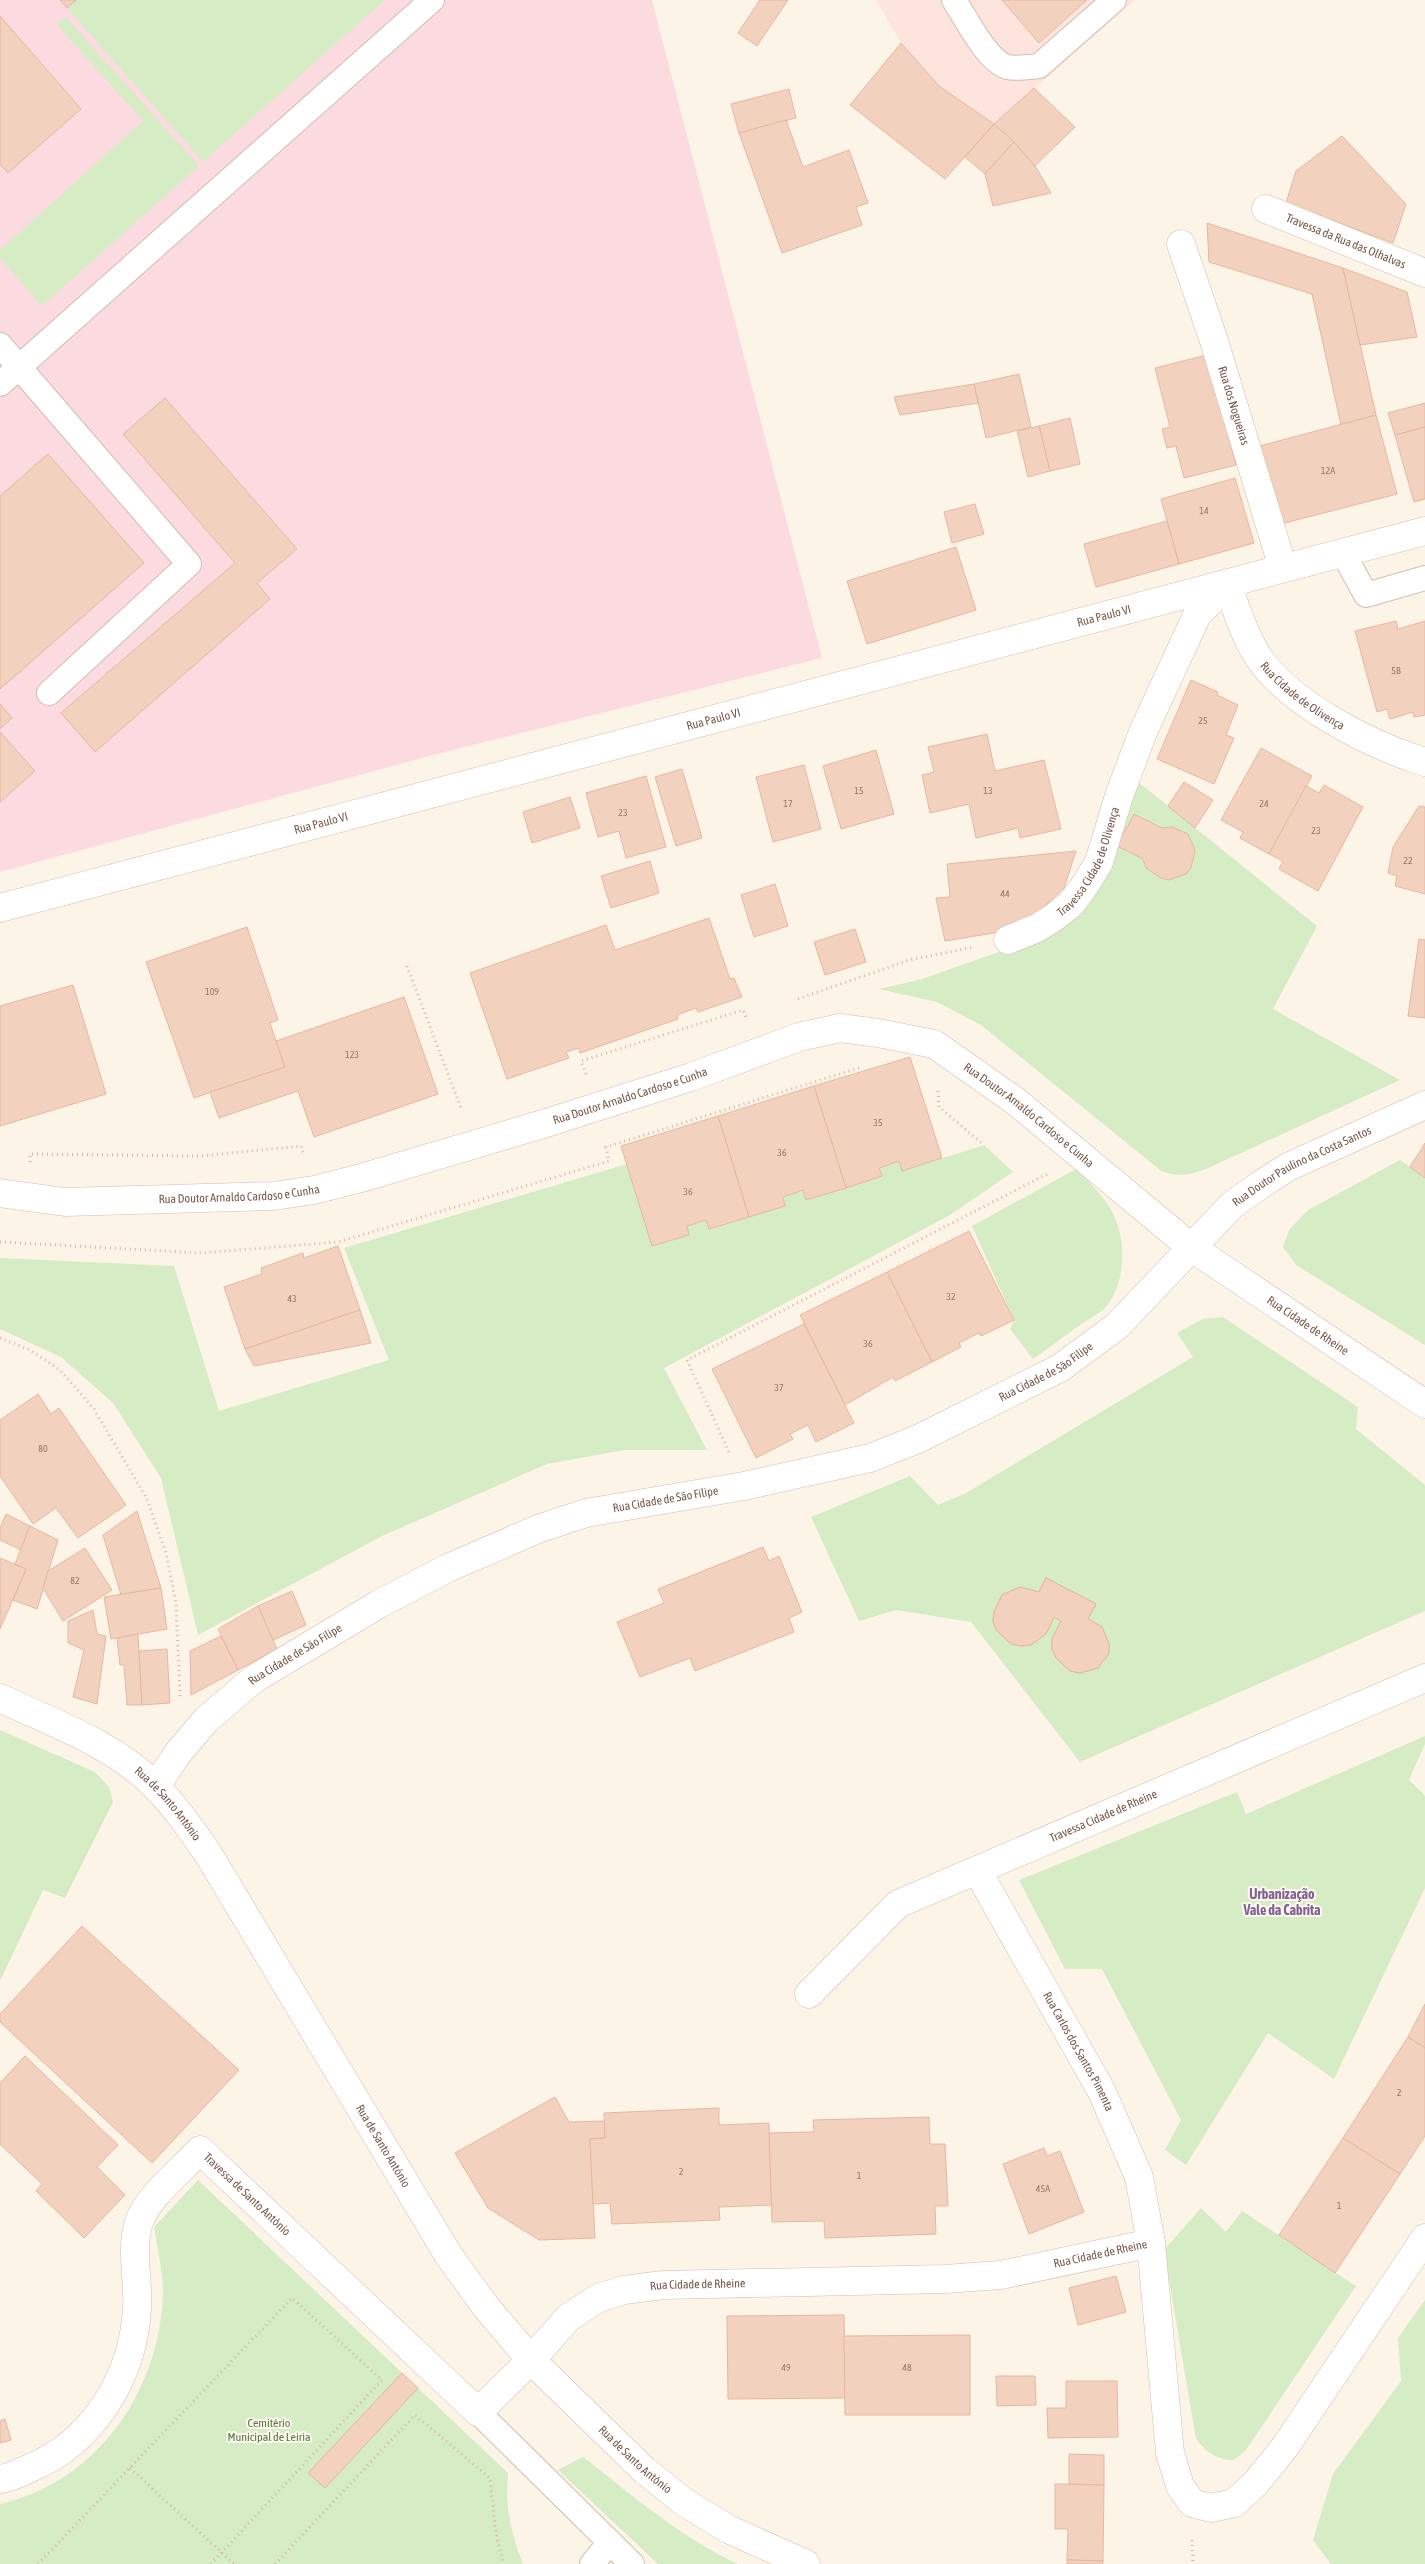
<svg xmlns="http://www.w3.org/2000/svg" width="1425" height="2564" font-family="'Asap Condensed',sans-serif">
<rect width="100%" height="100%" fill="#fdf4e8"/>
<polygon fill="#fde4dc" points="876,0 1135,0 994,124 939,86 901,43"/>
<polygon fill="#fbdbe0" points="0,0 652,0 822,658 441,753 0,872"/>
<g fill="#d6ecc5">
<polygon points="76,0 385,0 203,162 67,8"/>
<polygon points="66,17 199,166 42,306 0,258 0,250 143,121 57,25"/>
<path d="M1137 781 1317 926 1273 1009 1400 1080 1206 1169C1190 1175 1176 1178 1160 1170L981 1025 937 1002 879 989 919 980 1033 940Z"/>
<polygon points="984,1145 1013,1172 950,1215 664,1368 707,1450 625,1450 547,1464 382,1536 198,1635 161,1478 113,1403 61,1357 0,1329 0,1258 174,1266 219,1411 389,1360 344,1248 627,1164 653,1246 689,1235 687,1226 706,1220 709,1229 785,1206 783,1197 803,1190 806,1200 882,1176 879,1168 899,1161 903,1171"/>
<polygon points="1400,1160 1425,1178 1425,1345 1296,1265 1283,1247 1289,1230 1308,1210"/>
<path d="M1076 1169C1089 1182 1102 1194 1111 1210 1127 1237 1127 1283 1105 1308 1099 1314 1090 1318 1083 1323 1066 1335 1050 1347 1033 1359L1010 1329 1014 1320 972 1226Z"/>
<polygon points="1223,1317 1358,1407 1356,1429 1425,1485 1425,1611 1080,1762 971,1622 896,1610 859,1621 811,1517 910,1476 938,1505 966,1493 1193,1357 1177,1333 1203,1319"/>
<polygon points="0,1730 95,1772 109,1787 113,1802 65,1898 43,1890 0,1981"/>
<polygon points="1425,1736 1425,1744 1409,1780 1425,1796 1425,1888 1334,2079 1268,2033 1186,2165 1165,2150 1181,2120 1102,1969 1065,1969 1019,1880 1237,1792 1246,1814"/>
<path d="M198 2180 508 2473C505 2506 511 2534 523 2564H0V2504C97 2482 159 2392 163 2295 163 2273 158 2250 154 2227Z"/>
<path d="M1201 2208 1226 2232 1242 2211 1356 2286 1246 2450 1234 2460C1217 2460 1207 2453 1196 2439L1164 2250Z"/>
<polygon points="1425,2300 1425,2564 1331,2564 1313,2540 1333,2474 1401,2381 1398,2338"/>
<path d="M583 2457C632 2495 681 2538 738 2564H658L558 2470Z"/>
</g>
<g fill="#f3d1bf" stroke="#e6b79f">
<polygon points="60,0 76,0 67,8"/>
<polygon points="760,0 788,0 757,46 738,33"/>
<polygon points="1002,0 1087,0 1039,43"/>
<polygon points="0,16 81,109 8,173 0,164"/>
<polygon points="901,43 939,86 994,124 945,179 850,105"/>
<polygon points="1034,88 1075,127 1035,166 994,124"/>
<polygon points="789,89 796,118 739,133 731,104"/>
<polygon points="786,120 803,167 849,150 868,203 856,207 862,225 782,253 739,133"/>
<polygon points="994,124 1014,142 985,174 965,157"/>
<polygon points="1342,136 1406,204 1393,243 1286,203 1296,171"/>
<polygon points="1014,142 1035,166 1051,193 993,206 985,174"/>
<polygon points="1207,223 1343,268 1376,415 1341,425 1312,294 1209,262"/>
<polygon points="1343,268 1407,292 1417,337 1360,345"/>
<polygon points="1207,355 1236,465 1184,478 1176,446 1167,448 1162,429 1170,427 1155,368"/>
<polygon points="1019,374 1031,427 986,438 974,384"/>
<polygon points="974,384 978,403 900,415 894,397"/>
<polygon points="165,398 297,549 257,583 270,599 95,752 61,713 235,563 123,434"/>
<polygon points="1425,403 1425,427 1395,435 1388,413"/>
<polygon points="1376,415 1397,494 1281,524 1260,446"/>
<polygon points="1070,418 1080,464 1050,471 1039,426"/>
<polygon points="1039,426 1050,471 1028,477 1017,431"/>
<polygon points="1425,427 1425,499 1414,502 1395,435"/>
<polygon points="48,454 144,563 0,689 0,496"/>
<polygon points="1235,478 1254,543 1179,564 1161,499"/>
<polygon points="975,504 984,534 952,543 944,512"/>
<polygon points="1167,521 1179,564 1096,587 1084,544"/>
<polygon points="956,547 976,610 867,644 847,581"/>
<polygon points="1396,621 1398,629 1425,621 1425,715 1414,717 1413,712 1390,719 1387,709 1377,712 1355,631"/>
<polygon points="1191,680 1218,692 1217,695 1238,705 1226,735 1234,738 1214,784 1157,759"/>
<polygon points="0,704 12,718 0,729"/>
<polygon points="0,732 35,771 0,802"/>
<polygon points="987,734 995,771 1044,760 1061,829 1020,838 1018,828 976,838 969,804 930,813 922,775 934,772 928,747"/>
<polygon points="1261,748 1312,776 1269,854 1240,838 1243,832 1221,820"/>
<polygon points="876,750 894,814 841,829 823,766"/>
<polygon points="804,765 821,829 773,842 756,777"/>
<polygon points="682,769 702,838 676,846 655,777"/>
<polygon points="646,776 666,847 626,858 619,831 598,837 586,793"/>
<polygon points="1184,782 1213,800 1195,828 1168,806"/>
<polygon points="1324,785 1363,807 1318,891 1279,869 1283,861 1269,854 1306,786 1319,793"/>
<polygon points="570,797 580,828 532,843 523,812"/>
<polygon points="1419,806 1425,807 1425,894 1395,886 1397,876 1388,873 1393,847"/>
<polygon points="1134,814 1162,828 1172,827 1188,834 1195,850 1191,868 1186,874 1169,880 1161,878 1146,868 1143,859 1117,846"/>
<polygon points="1076,851 1064,888 1031,919 1006,931 945,941 936,898 950,897 947,864"/>
<polygon points="650,861 659,893 611,908 601,876"/>
<polygon points="775,884 788,926 754,937 741,895"/>
<polygon points="709,918 730,979 734,978 742,997 698,1012 696,1008 677,1015 678,1019 580,1053 579,1048 566,1052 569,1058 507,1079 470,973 606,925 615,950"/>
<polygon points="247,927 278,1020 270,1023 285,1067 194,1098 146,962"/>
<polygon points="855,929 866,962 825,975 814,942"/>
<polygon points="1419,939 1425,940 1425,1018 1408,1016"/>
<polygon points="73,985 106,1094 0,1126 0,1006"/>
<polygon points="404,997 438,1094 314,1137 298,1091 219,1118 210,1092 285,1067 276,1041"/>
<polygon points="910,1057 942,1158 902,1171 899,1161 879,1168 882,1176 846,1188 814,1086"/>
<polygon points="814,1086 846,1188 806,1200 803,1190 783,1197 785,1206 749,1217 718,1116"/>
<polygon points="718,1116 749,1217 709,1229 706,1220 687,1226 689,1235 652,1246 621,1146"/>
<polygon points="1425,1143 1425,1178 1410,1167"/>
<polygon points="969,1231 1014,1320 981,1336 979,1333 959,1343 961,1347 932,1362 887,1272"/>
<polygon points="338,1246 360,1310 245,1349 224,1287 262,1274 261,1268 303,1253 304,1258"/>
<polygon points="887,1272 932,1362 895,1381 893,1377 845,1405 800,1315"/>
<polygon points="360,1310 371,1343 254,1366 245,1349"/>
<polygon points="804,1324 854,1423 816,1442 808,1425 790,1434 793,1439 756,1458 712,1369"/>
<polygon points="38,1394 51,1414 59,1408 126,1505 78,1538 56,1508 33,1524 0,1476 0,1420"/>
<polygon points="137,1511 161,1588 121,1595 103,1535"/>
<polygon points="6,1514 30,1526 21,1550 0,1540 0,1528"/>
<polygon points="30,1526 58,1540 37,1609 13,1600 26,1569 15,1564"/>
<polygon points="763,1547 769,1561 779,1556 802,1612 789,1618 794,1632 695,1671 690,1658 640,1677 617,1622 664,1603 658,1589"/>
<polygon points="85,1548 112,1590 63,1621 43,1588 48,1571"/>
<polygon points="0,1558 26,1569 0,1629"/>
<polygon points="1046,1578 1096,1604 1088,1619 1102,1627 1109,1644 1109,1653 1098,1668 1080,1673 1070,1671 1056,1658 1052,1649 1052,1639 1061,1621 1054,1617 1046,1634 1031,1645 1021,1646 1011,1644 997,1631 993,1622 994,1612 1002,1595 1020,1587 1039,1592"/>
<polygon points="1046,1578 1096,1604 1088,1619 1102,1627 1109,1644 1109,1653 1098,1668 1080,1673 1070,1671 1056,1658 1052,1649 1052,1639 1061,1621 1054,1617 1046,1634 1031,1645 1021,1646 1011,1644 997,1631 993,1622 994,1612 1002,1595 1020,1587 1039,1592"/>
<polygon points="161,1588 167,1629 111,1639 104,1597"/>
<polygon points="292,1591 306,1625 273,1640 258,1606"/>
<polygon points="258,1606 277,1649 238,1670 218,1629"/>
<polygon points="93,1610 97,1634 106,1636 97,1704 73,1697 84,1650 68,1643 68,1621"/>
<polygon points="138,1634 142,1705 127,1705 124,1665 120,1665 117,1638"/>
<polygon points="221,1636 238,1670 191,1695 190,1651"/>
<polygon points="167,1649 170,1703 142,1705 139,1651"/>
<polygon points="82,1926 239,2070 152,2163 0,2022 0,2014"/>
<polygon points="1425,2004 1425,2048 1408,2037"/>
<polygon points="1408,2037 1425,2048 1425,2136 1400,2174 1343,2138"/>
<polygon points="25,2056 118,2145 97,2167 125,2195 84,2238 36,2191 42,2184 0,2144 0,2083"/>
<polygon points="555,2097 569,2122 605,2121 605,2138 590,2139 595,2238 539,2240 488,2208 455,2153"/>
<polygon points="719,2108 719,2125 769,2123 772,2205 719,2207 720,2220 612,2224 610,2203 593,2204 590,2139 605,2138 604,2113"/>
<polygon points="929,2117 930,2144 945,2144 948,2206 935,2206 936,2234 825,2238 824,2221 772,2222 769,2133 814,2132 813,2120"/>
<polygon points="1343,2138 1400,2174 1335,2273 1279,2235"/>
<polygon points="1044,2148 1047,2156 1060,2151 1084,2212 1029,2234 1003,2164"/>
<polygon points="1116,2276 1126,2312 1078,2325 1069,2288"/>
<polygon points="844,2315 846,2398 728,2399 727,2316"/>
<polygon points="970,2335 970,2415 845,2415 844,2336"/>
<polygon points="402,2373 418,2388 325,2488 308,2473"/>
<polygon points="996,2376 1035,2376 1036,2405 997,2406"/>
<polygon points="1066,2381 1117,2381 1118,2437 1048,2438 1047,2408 1066,2408"/>
<polygon points="5,2419 11,2440 0,2443 0,2421"/>
<polygon points="1069,2454 1104,2455 1104,2485 1069,2484"/>
<polygon points="1055,2484 1104,2485 1103,2561 1067,2560 1068,2529 1055,2529"/>
<polygon points="1067,2560 1103,2561 1103,2564 1067,2564"/>
</g>
<g fill="none" stroke-linecap="round" stroke-linejoin="round">
<defs>
<g id="lane">
<path d="M954 0C966 18 986 60 1007 67 1016 69 1029 67 1039 66L1114 0"/>
<polyline points="0,345 189,564 49,693"/>
<polyline points="0,384 432,0"/>
<polyline points="1343,553 1366,595 1425,578"/>
<polyline points="478,2412 632,2564"/>
<polyline points="592,2564 610,2542"/>
</g>
<g id="street">
<path id="s1" d="M1266 209 1425 273"/>
<path id="s2" d="M1181 244 1214 341 1283 568"/>
<path id="s3" d="M1008 940 1037 928 1053 918 1071 904 1085 885 1099 862 1119 796 1143 732 1197 615 1227 584C1235 605 1242 628 1253 648 1280 700 1370 745 1425 762"/>
<path id="s4" d="M0 1193 65 1202 274 1196 314 1190 361 1178 543 1124 691 1077 799 1037 840 1028 878 1033 934 1044 1014 1100 1192 1248 1425 1404"/>
<path id="s5" d="M0 1698C53 1723 114 1744 156 1787 177 1808 193 1832 210 1857L449 2256 486 2307 531 2360 644 2470 684 2502 728 2529 806 2564"/>
<path id="s6" d="M156 1786 178 1753 206 1720 254 1679 379 1604 448 1568 538 1529 586 1513 744 1486 870 1458 918 1439 1060 1368 1117 1326 1232 1205 1260 1185 1288 1167 1425 1105"/>
<path id="s7" d="M977 1870 1102 2092 1139 2177 1151 2243"/>
<path id="s8" d="M809 1994 898 1904 1425 1678"/>
<path id="s9" d="M0 2479C10 2478 19 2473 28 2469 93 2443 133 2377 137 2309 139 2281 130 2249 139 2222 147 2197 182 2170 200 2150L478 2412 531 2360 568 2318 598 2298 624 2290 663 2285 945 2279 1001 2275 1151 2243 1170 2453 1180 2486 1192 2503 1211 2508 1234 2503 1255 2484 1285 2447 1425 2238"/>
</g>
<g id="secondary">
<path id="s10" d="M0 908 1425 531"/>
</g>
</defs>
<use href="#lane" stroke="#d2bdaf" stroke-width="26"/>
<use href="#street" stroke="#d2bdaf" stroke-width="29"/>
<use href="#secondary" stroke="#d5bdad" stroke-width="29"/>
<g stroke="#d9b4a1" stroke-width="3" stroke-dasharray="1 4" stroke-linecap="butt">
<polyline points="407,966 462,1111"/>
<polyline points="798,999 909,960 974,947"/>
<polyline points="586,1074 581,1061 743,1010 747,1020"/>
<polyline points="938,1091 939,1107 984,1145"/>
<polyline points="30,1162 30,1154 200,1156 301,1146 304,1156"/>
<polyline points="0,1242 201,1253 338,1242 609,1161 606,1147 862,1067"/>
<polyline points="0,1338 30,1350 60,1370 94,1409 147,1499 166,1553 176,1603 180,1697"/>
<polyline points="729,1452 687,1360 1047,1174"/>
<polyline points="130,2468 234,2564"/>
<polyline points="1192,2540 1193,2564"/>
<polyline points="38,2564 292,2298 382,2380 211,2564"/>
<polyline points="275,2564 415,2415 490,2478 496,2534 504,2564"/>
</g>
<use href="#lane" stroke="#fff" stroke-width="24"/>
<use href="#street" stroke="#fff" stroke-width="28"/>
<use href="#secondary" stroke="#fff" stroke-width="28"/>
</g>
<g text-anchor="middle" stroke-width="4" stroke-linejoin="round" paint-order="stroke">
<g font-size="10" fill="#977768">
<text x="1328" y="474">12A</text>
<text x="1204" y="514">14</text>
<text x="1396" y="674">5B</text>
<text x="1203" y="724">25</text>
<text x="859" y="794">15</text>
<text x="988" y="794">13</text>
<text x="788" y="807">17</text>
<text x="1264" y="807">24</text>
<text x="623" y="816">23</text>
<text x="1316" y="834">23</text>
<text x="1408" y="864">22</text>
<text x="1005" y="897">44</text>
<text x="212" y="995">109</text>
<text x="352" y="1058">123</text>
<text x="878" y="1126">35</text>
<text x="782" y="1156">36</text>
<text x="688" y="1195">36</text>
<text x="951" y="1300">32</text>
<text x="292" y="1302">43</text>
<text x="868" y="1347">36</text>
<text x="779" y="1391">37</text>
<text x="43" y="1452">80</text>
<text x="75" y="1584">82</text>
<text x="1399" y="2096">2</text>
<text x="681" y="2175">2</text>
<text x="859" y="2179">1</text>
<text x="1043" y="2192">45A</text>
<text x="1339" y="2209">1</text>
<text x="786" y="2371">49</text>
<text x="907" y="2371">48</text>
</g>
<g font-size="12" fill="#78594b" stroke="#fff8ef">
<text dy="4" stroke="none"><textPath href="#s1" startOffset="86">Travessa da Rua das Olhalvas</textPath></text>
<text dy="4" stroke="none"><textPath href="#s2" startOffset="170">Rua dos Nogueiras</textPath></text>
<text dy="4" stroke="none"><textPath href="#s10" startOffset="1142">Rua Paulo VI</textPath></text>
<text dy="4" stroke="none"><textPath href="#s3" startOffset="572">Rua Cidade de Olivença</textPath></text>
<text dy="4" stroke="none"><textPath href="#s10" startOffset="738">Rua Paulo VI</textPath></text>
<text dy="4" stroke="none"><textPath href="#s10" startOffset="332">Rua Paulo VI</textPath></text>
<text dy="4" stroke="none"><textPath href="#s3" startOffset="119">Travessa Cidade de Olivença</textPath></text>
<text dy="4" stroke="none"><textPath href="#s4" startOffset="645">Rua Doutor Arnaldo Cardoso e Cunha</textPath></text>
<text dy="4" stroke="none"><textPath href="#s4" startOffset="1080">Rua Doutor Arnaldo Cardoso e Cunha</textPath></text>
<text dy="4" stroke="none"><textPath href="#s6" startOffset="1336">Rua Doutor Paulino da Costa Santos</textPath></text>
<text dy="4" stroke="none"><textPath href="#s4" startOffset="240">Rua Doutor Arnaldo Cardoso e Cunha</textPath></text>
<text dy="4" stroke="none"><textPath href="#s4" startOffset="1430">Rua Cidade de Rheine</textPath></text>
<text dy="4" stroke="none"><textPath href="#s6" startOffset="1004">Rua Cidade de São Filipe</textPath></text>
<text dy="4" stroke="none"><textPath href="#s6" startOffset="599">Rua Cidade de São Filipe</textPath></text>
<text dy="4" stroke="none"><textPath href="#s6" startOffset="194">Rua Cidade de São Filipe</textPath></text>
<text dy="4" stroke="none"><textPath href="#s5" startOffset="201">Rua de Santo António</textPath></text>
<text dy="4" stroke="none"><textPath href="#s8" startOffset="350">Travessa Cidade de Rheine</textPath></text>
<text dy="4" stroke="none"><textPath href="#s7" startOffset="208">Rua Carlos dos Santos Pimenta</textPath></text>
<text dy="4" stroke="none"><textPath href="#s5" startOffset="606">Rua de Santo António</textPath></text>
<text dy="4" stroke="none"><textPath href="#s9" startOffset="481">Travessa de Santo António</textPath></text>
<text dy="4" stroke="none"><textPath href="#s9" startOffset="1471">Rua Cidade de Rheine</textPath></text>
<text dy="4" stroke="none"><textPath href="#s9" startOffset="1066">Rua Cidade de Rheine</textPath></text>
<text dy="4" stroke="none"><textPath href="#s5" startOffset="1011">Rua de Santo António</textPath></text>
</g>
<g font-size="12" fill="#52783f" stroke="#fff8ef">
<text x="269" y="2427">Cemitério<tspan x="269" dy="14">Municipal de Leiria</tspan></text>
</g>
<g font-size="14" font-weight="bold" fill="#816394" stroke="#fff8ef">
<text x="1282" y="1899">Urbanização<tspan x="1282" dy="16">Vale da Cabrita</tspan></text>
</g>
</g>
</svg>
